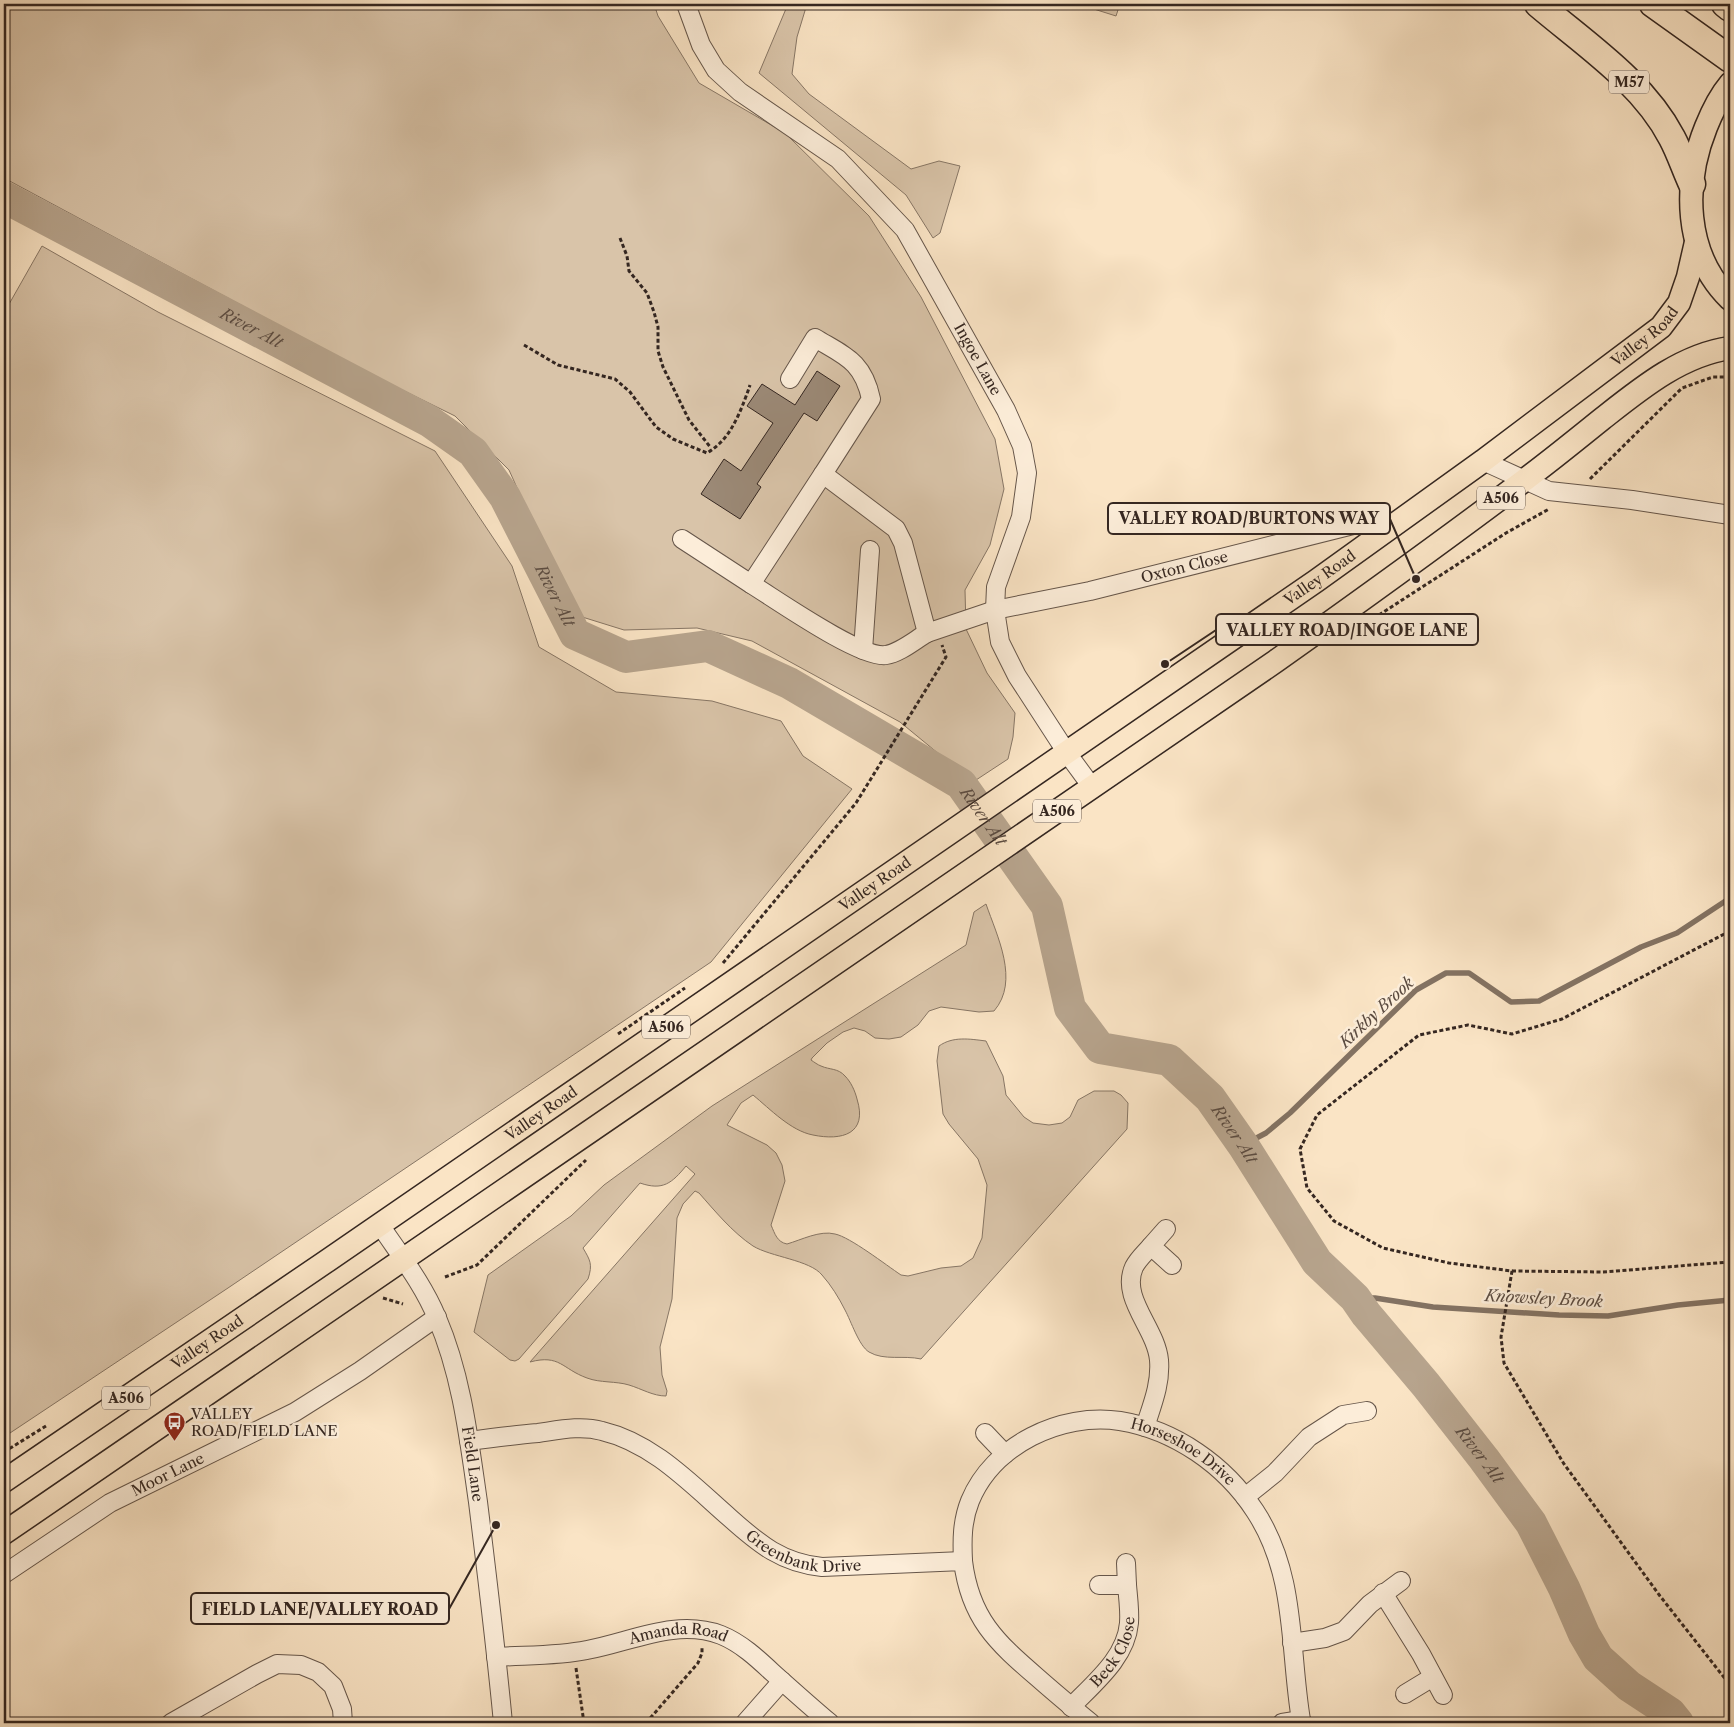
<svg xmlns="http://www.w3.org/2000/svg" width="1734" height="1727" font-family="'Libre Caslon Text',serif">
<rect width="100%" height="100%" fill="#fae4c5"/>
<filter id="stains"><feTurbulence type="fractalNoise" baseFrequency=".004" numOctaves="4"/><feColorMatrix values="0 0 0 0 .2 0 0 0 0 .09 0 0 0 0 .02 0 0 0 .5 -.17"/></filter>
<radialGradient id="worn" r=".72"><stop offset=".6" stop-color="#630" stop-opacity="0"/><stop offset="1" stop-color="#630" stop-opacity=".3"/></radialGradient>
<g fill="#d9c4a9" stroke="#877665">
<polygon points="4,4 654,4 658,16 699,83 785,133 869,216 921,297 995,439 1004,489 990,545 965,590 966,629 987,673 1015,713 1013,737 1008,759 973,782 900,722 752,641 697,628 624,630 579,616 550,561 509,470 455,416 362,370 4,178"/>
<polygon points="788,4 807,4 797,37 792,74 809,94 911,169 939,161 960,166 940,233 933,238 906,195 759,73"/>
<polygon points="1078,4 1120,4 1116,16"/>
<polygon points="42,246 158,312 435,451 512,566 539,647 616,692 712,701 781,721 803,756 852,789 711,962 228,1288 4,1437 4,313"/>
<path d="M986 904C997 936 1020 981 994 1011L979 1012 941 1007 929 1011 918 1025 901 1037 889 1039 875 1038 865 1031 854 1028 843 1032 827 1043 812 1058 811 1060C814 1062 818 1065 821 1066 830 1070 838 1068 845 1076 851 1082 855 1091 857 1099 868 1134 842 1141 813 1135 791 1131 770 1109 753 1095L741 1103 727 1125 767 1145 776 1153 782 1165 785 1181 771 1225C775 1234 777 1242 787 1244 801 1240 820 1230 835 1234 850 1237 886 1265 901 1275L908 1276 941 1268 961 1266 973 1258 982 1238 987 1185 978 1159 949 1124 943 1114 937 1061 939 1046C953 1036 970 1039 986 1041L1003 1076 1006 1095 1024 1117 1033 1123 1049 1125 1062 1123 1070 1117 1078 1100 1094 1091H1114L1121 1095 1128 1103 1127 1129 921 1359C904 1355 884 1361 869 1352 859 1346 851 1321 845 1310 839 1298 831 1285 822 1275 810 1260 771 1257 753 1246 732 1232 715 1211 699 1193L695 1191 683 1204 677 1218 672 1299 660 1347 662 1375 667 1391 666 1396C653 1396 642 1389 629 1385 616 1381 600 1383 587 1378 562 1369 560 1354 530 1362L695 1174 686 1166C672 1183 663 1191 640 1183L583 1248C590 1260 593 1264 588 1279L519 1359 515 1361 510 1360 474 1332 488 1275 571 1216 604 1185 712 1106 966 945 974 912Z"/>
</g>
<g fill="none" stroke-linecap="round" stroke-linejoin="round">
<g stroke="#837262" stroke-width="5.5">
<polyline points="1243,1145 1266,1133 1290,1113 1416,990 1446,973 1469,973 1511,1002 1539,1001 1641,947 1677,933 1727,900 1730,895"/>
<polyline points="1355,1298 1375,1298 1433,1307 1559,1315 1608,1316 1678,1305 1730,1300"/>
</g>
<path stroke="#b7a48d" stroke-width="32" id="s1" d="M4 197 429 421 473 452 505 497 575 634 626 657 708 646 789 683 961 784 1047 906 1070 1008 1100 1048 1169 1060 1210 1098 1243 1145 1317 1262 1355 1298 1366 1314 1426 1385 1484 1459 1531 1523 1564 1588 1584 1634 1598 1658 1629 1686 1670 1713 1678 1723"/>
</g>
<polygon fill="#9b8976" stroke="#352721" points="817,371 840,386 817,421 804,413 757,484 761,487 740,519 701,494 724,459 741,471 773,423 747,406 762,384 795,405"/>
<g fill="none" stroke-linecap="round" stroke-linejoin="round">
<defs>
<g id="minor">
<path id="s2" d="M686 4 701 45 716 70 740 92 838 159 905 230 1006 410 1022 446 1027 473 1021 517 996 587 995 610 1000 642 1017 676 1067 753 1092 787"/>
<path id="s3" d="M790 379 815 338C845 356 863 361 871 399L823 474 896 529 903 543 927 633 995 610 1090 591 1373 520"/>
<polyline points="1483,461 1549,491 1632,500 1730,515"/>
<polyline points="682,539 751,584 823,474"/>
<path d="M751 584C777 600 861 659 886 655 900 653 915 640 927 633"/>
<polyline points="863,650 870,550"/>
<path id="s4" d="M380 1225C400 1255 423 1284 437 1318 462 1376 469 1440 478 1502 487 1575 496 1649 503 1723"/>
<polyline points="1166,1229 1151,1246 1172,1265"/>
<path d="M1145 1427C1152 1405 1161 1384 1159 1360 1156 1328 1120 1298 1134 1267 1138 1259 1145 1253 1151 1246"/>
<polyline points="985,1433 1005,1454"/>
<path id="s5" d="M469 1441C492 1438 515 1435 538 1433 559 1430 581 1425 602 1431 653 1443 691 1484 730 1518 759 1544 782 1563 822 1567L963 1561C970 1618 996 1642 1038 1678 1055 1693 1073 1708 1091 1723"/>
<polyline points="1245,1497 1275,1473 1309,1437 1343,1415 1367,1411"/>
<path id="s6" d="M963 1561C962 1540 962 1521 970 1501 993 1445 1061 1412 1120 1421 1175 1430 1225 1465 1255 1511 1297 1575 1289 1648 1301 1720"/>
<path id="s7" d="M4 1574 110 1503 295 1412 360 1371 437 1317"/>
<polyline points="1099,1585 1127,1585 1126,1563"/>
<polyline points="1383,1593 1421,1654 1443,1695"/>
<polyline points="1292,1643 1325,1638 1344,1631 1370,1604 1401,1581"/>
<path id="s8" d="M496 1657C527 1655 558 1656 587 1650 631 1642 676 1618 721 1635 741 1643 758 1659 773 1673 792 1690 811 1707 830 1723"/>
<polyline points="1405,1694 1433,1677"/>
<path id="s9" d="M1071 1707C1094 1683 1126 1658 1129 1623 1130 1611 1128 1597 1127 1585"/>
<polyline points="171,1723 257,1674 277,1664 301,1665 318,1672 333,1686 342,1709 343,1723"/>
<polyline points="745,1723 782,1681"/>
<polyline points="1282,1723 1301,1720 1302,1723"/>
</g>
<g id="major">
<path d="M1730 84C1719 97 1712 112 1706 127 1683 184 1684 254 1730 299"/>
<path id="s10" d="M4 1481 324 1263 1316 581 1483 461 1661 327 1679 303 1688 277 1696 242"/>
<path d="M4 1533 1276 661C1359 602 1441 543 1522 482 1549 462 1576 440 1602 419 1640 389 1681 355 1730 348"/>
</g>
<g id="highway">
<path d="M1538 4C1585 44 1643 82 1672 138 1680 153 1685 169 1692 184"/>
<polyline points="1653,4 1730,59"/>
<polyline points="1725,4 1730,8"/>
</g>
</defs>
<use href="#minor" stroke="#66564a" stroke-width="20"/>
<use href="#major" stroke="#352721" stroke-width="25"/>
<use href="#highway" stroke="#352721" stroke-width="29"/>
<g stroke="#352721" stroke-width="3" stroke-dasharray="4 2.5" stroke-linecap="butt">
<polyline points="620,238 627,256 629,271 647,293 654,312 658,327 658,351 663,367 689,420 711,448"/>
<path d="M524 345 558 365 615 379 630 392 656 427 673 439 707 453C712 450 716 447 720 443 734 430 744 403 750 385"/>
<polyline points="1590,479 1682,388 1713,377 1730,377"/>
<polyline points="1368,622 1506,533 1549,509"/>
<polyline points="1730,931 1562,1019 1512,1034 1468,1025 1419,1035 1317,1115 1300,1149 1307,1188 1334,1221 1383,1248 1449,1263 1512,1271 1501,1337 1504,1363 1564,1464 1660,1596 1730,1685"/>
<polyline points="723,963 856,803 946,657 942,645"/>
<polyline points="618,1034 685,988"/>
<polyline points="1512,1271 1603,1272 1730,1262"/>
<polyline points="445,1277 477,1265 586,1160"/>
<polyline points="383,1298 403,1304"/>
<polyline points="4,1452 46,1426"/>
<polyline points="576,1668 584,1723"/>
<polyline points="646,1723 698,1663 702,1653 702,1646"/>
</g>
<use href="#minor" stroke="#fcedd9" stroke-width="18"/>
<use href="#major" stroke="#fae4c5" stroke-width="22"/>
<use href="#highway" stroke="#fae4c5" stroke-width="26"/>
</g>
<defs>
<symbol id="bus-pin" viewBox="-11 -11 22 30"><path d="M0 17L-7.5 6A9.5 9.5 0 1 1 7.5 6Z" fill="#8f2418" stroke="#fcedd9"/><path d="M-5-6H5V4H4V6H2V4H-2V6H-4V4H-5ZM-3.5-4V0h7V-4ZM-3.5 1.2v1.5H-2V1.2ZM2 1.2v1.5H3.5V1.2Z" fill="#fff"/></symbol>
</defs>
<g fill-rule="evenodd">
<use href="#bus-pin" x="162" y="1410" width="25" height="34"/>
</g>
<g text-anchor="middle" stroke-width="5" stroke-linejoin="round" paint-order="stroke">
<g fill="#fcedd9" stroke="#716258" stroke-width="1">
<rect x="1609" y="70.5" width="40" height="23" rx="4"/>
<rect x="1477" y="486.5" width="48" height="23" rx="4"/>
<rect x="1033" y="799.5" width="48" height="23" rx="4"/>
<rect x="642" y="1015.5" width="48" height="23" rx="4"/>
<rect x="102" y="1386.5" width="48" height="23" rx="4"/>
</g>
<g font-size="14" font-weight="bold" fill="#352721">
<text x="1629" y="87">M57</text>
<text x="1501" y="503">A506</text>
<text x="1057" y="816">A506</text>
<text x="666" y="1032">A506</text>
<text x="126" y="1403">A506</text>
</g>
<g font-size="15" fill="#352721" stroke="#fcedd9">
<text dy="5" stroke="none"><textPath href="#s10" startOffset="2001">Valley Road</textPath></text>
<text dy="5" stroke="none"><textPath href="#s2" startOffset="470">Ingoe Lane</textPath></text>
<text dy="5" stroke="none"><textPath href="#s3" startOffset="690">Oxton Close</textPath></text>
<text dy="5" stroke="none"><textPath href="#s10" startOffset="1596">Valley Road</textPath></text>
<text dy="5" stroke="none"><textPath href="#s10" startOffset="1056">Valley Road</textPath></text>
<text dy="5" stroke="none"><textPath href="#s10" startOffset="651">Valley Road</textPath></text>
<text dy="5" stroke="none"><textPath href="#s10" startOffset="246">Valley Road</textPath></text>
<text dy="5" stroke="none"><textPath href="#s6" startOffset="314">Horseshoe Drive</textPath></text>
<text dy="5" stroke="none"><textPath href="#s4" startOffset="260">Field Lane</textPath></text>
<text dy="5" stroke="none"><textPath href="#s7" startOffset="192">Moor Lane</textPath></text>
<text dy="5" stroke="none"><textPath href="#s5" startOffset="375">Greenbank Drive</textPath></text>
<text dy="5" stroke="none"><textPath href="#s8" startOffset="185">Amanda Road</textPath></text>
<text dy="5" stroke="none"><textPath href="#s9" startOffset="71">Beck Close</textPath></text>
</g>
<g font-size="15" fill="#352721" stroke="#fcedd9" text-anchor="start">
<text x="191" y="1419">VALLEY<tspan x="191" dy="17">ROAD/FIELD LANE</tspan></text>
</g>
<g font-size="16" font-style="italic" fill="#5c4c41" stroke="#fcedd9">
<text dy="6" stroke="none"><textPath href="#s1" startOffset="280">River Alt</textPath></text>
<text dy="6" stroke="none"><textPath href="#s1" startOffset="700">River Alt</textPath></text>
<text dy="6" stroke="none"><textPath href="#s1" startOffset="1210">River Alt</textPath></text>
<text transform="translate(1376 1012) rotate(-43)" y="6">Kirkby Brook</text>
<text dy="6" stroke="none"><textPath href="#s1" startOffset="1644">River Alt</textPath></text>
<text transform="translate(1544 1298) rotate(3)" y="6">Knowsley Brook</text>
<text dy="6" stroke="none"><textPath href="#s1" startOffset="2049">River Alt</textPath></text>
</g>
</g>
<path fill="none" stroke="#352721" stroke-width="2" d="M1416 579L1390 519M1165 664L1216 630M496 1525L449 1609"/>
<g fill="#352721" stroke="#fcedd9" stroke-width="2">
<circle cx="1416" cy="579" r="5"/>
<circle cx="1165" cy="664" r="5"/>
<circle cx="496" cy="1525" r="5"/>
</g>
<g fill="#fcedd9" stroke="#352721" stroke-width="2">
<rect x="1108" y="503" width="282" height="31" rx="5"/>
<rect x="1216" y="614" width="262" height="31" rx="5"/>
<rect x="191" y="1593" width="258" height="31" rx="5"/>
</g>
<g font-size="16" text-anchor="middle" font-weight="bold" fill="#352721">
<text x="1249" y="524">VALLEY ROAD/BURTONS WAY</text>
<text x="1347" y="636">VALLEY ROAD/INGOE LANE</text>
<text x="320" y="1615">FIELD LANE/VALLEY ROAD</text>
</g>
<rect width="1734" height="1727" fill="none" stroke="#fae4c5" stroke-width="20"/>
<rect x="5" y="5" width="1724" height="1717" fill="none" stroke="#352721" stroke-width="2.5"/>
<rect x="10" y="10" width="1714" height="1707" fill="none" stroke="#352721"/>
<rect width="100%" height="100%" filter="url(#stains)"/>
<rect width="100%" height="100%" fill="url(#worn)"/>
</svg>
